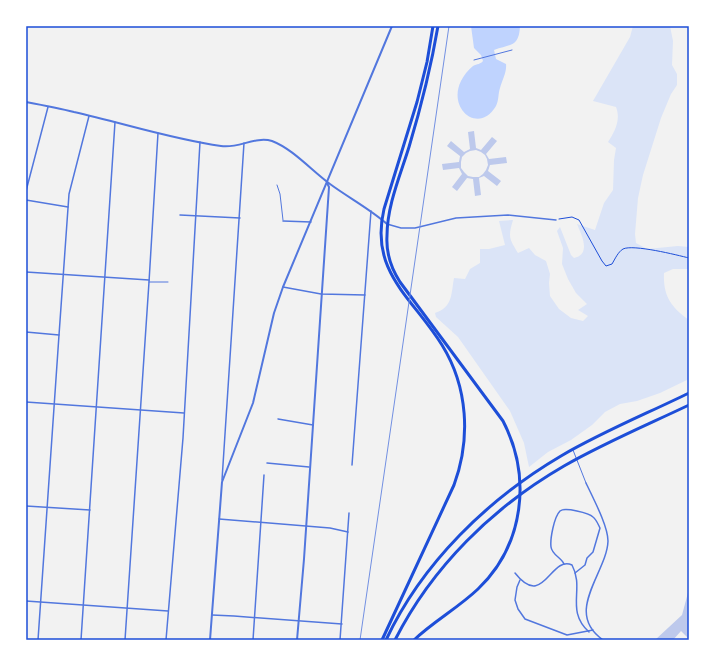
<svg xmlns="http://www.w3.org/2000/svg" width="715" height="666" font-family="Signika,sans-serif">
<rect width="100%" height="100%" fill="#f2f2f2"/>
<path fill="#dbe4f7" d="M633 26H670L673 41 672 65 677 74V85L671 94 661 118 643 175 638 198 635 234 636 243 647 249 678 246 689 247V269H673L664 273C663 296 671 307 689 320V379L660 393 637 401 620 404 605 412 592 425 571 440 548 452 529 467 524 443 510 411 458 337 436 317 435 313C453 307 451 294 454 278L465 279 470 269 480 263V249H489L505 245 499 221 513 220C508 237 509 238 518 253L529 248 535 255 546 261 550 274 549 283 550 296 559 309 571 318 583 321 588 316 578 310 587 304 576 293 568 279 562 264 563 248 557 231 560 227 571 255 574 258C592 254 581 234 577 224L595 230 604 203 613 190 614 160 616 148 608 142C615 131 621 120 616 107L593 101 630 37Z"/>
<path fill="#bfd3fe" d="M471 26H520C519 47 511 44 494 50L496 59 506 64C507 72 502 80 500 88 498 94 499 100 496 106 479 135 447 109 461 81 464 75 468 70 473 66 477 64 481 64 483 61L481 55 474 48Z"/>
<g fill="#bdc9ec" fill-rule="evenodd">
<path d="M474 131 476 148 481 150 492 137 497 141 486 154 489 159 506 157 507 163 490 165 488 171 501 181 497 186 484 176 479 178 481 195 475 196 473 179 467 178 457 191 452 187 462 174 459 168 443 170 442 164 459 162 460 156 447 146 451 141 464 152 470 149 468 132ZM476 150 481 152 485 155 487 159 488 165 486 170 483 174 479 177H473L468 176 464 172 461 168V162L462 157 466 153 470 151Z"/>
<polygon points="689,589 689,639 681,631 673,640 655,640 682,615"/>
</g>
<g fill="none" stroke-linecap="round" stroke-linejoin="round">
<path stroke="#1d4ed8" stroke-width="1" d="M559 219 572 217 579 220 602 261 606 266 612 264C615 259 618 252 623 249 633 244 677 255 689 258"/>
<g stroke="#5277de" stroke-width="1">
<polyline points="474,60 512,50"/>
<polyline points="277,185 280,194 283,220"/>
<polyline points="149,282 168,282"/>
<polyline points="573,450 586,483"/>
</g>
<g stroke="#5277de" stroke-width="1.5">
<polyline points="26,191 48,107"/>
<polyline points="26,200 68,207"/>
<polyline points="180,215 240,218"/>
<polyline points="283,221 311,222"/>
<polyline points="387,224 401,228 415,228 456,218 508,215 556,220"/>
<polyline points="26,272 149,280"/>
<polyline points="283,287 321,294 365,295"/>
<polyline points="26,332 59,335"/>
<polyline points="26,402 184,413"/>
<polyline points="278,419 313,425"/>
<polyline points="267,463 309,467"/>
<polyline points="352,465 371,211"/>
<polyline points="222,480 244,143"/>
<path d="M586 483C593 498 608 526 608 541 607 573 563 612 603 640"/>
<polyline points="26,506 90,510"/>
<polyline points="219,519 330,528 348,532"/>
<path d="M564 564C561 557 552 555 551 547 550 539 554 517 560 511 565 507 589 513 593 517 596 519 598 524 600 528L593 552 587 558 585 565 575 573"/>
<path d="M515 573C544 610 550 555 572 565 585 589 565 610 589 632"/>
<polyline points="520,580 517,587 515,600 518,609 525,619 567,635 593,630"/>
<polyline points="26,601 168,611"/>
<polyline points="212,615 234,616 342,624"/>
<polyline points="38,640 59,335 69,194 89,116"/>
<polyline points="81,640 115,122"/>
<polyline points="125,640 149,282 158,133"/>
<polyline points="166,640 183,438 200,142"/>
<polyline points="253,640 264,475"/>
<polyline points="340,640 349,513"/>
</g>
<g stroke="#5277de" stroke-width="2">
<path d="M26 102C42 105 58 108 74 112 123 123 171 139 221 146 238 149 255 136 272 141 293 149 312 171 330 184 349 198 370 209 387 224"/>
<polyline points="210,640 222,482 253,403 274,313 283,287 392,26"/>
<polyline points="297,640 304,559 329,187 327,183"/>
</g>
<g stroke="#1d4ed8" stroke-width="3">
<path d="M382 640 454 485C471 439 468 387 442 345 413 298 369 272 384 209L417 102 427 62 433 26"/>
<path d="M414 640C434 621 458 608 478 589 524 545 532 477 503 421L400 282C391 268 386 252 387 236 387 206 400 176 409 147 421 107 431 67 438 26"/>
</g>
<g stroke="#1d4ed8" stroke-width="3">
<path d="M386 640C422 563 488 499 561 456 602 432 646 414 689 393"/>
<path d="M395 640C432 567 493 507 564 466 604 443 647 425 689 405"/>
</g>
<polyline stroke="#7290e2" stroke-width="1" points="360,640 449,26"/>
</g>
<rect width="715" height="666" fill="none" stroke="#ffffff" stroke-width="54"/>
<rect x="27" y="27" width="661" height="612" fill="none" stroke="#1d4ed8" stroke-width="1.5"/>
</svg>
